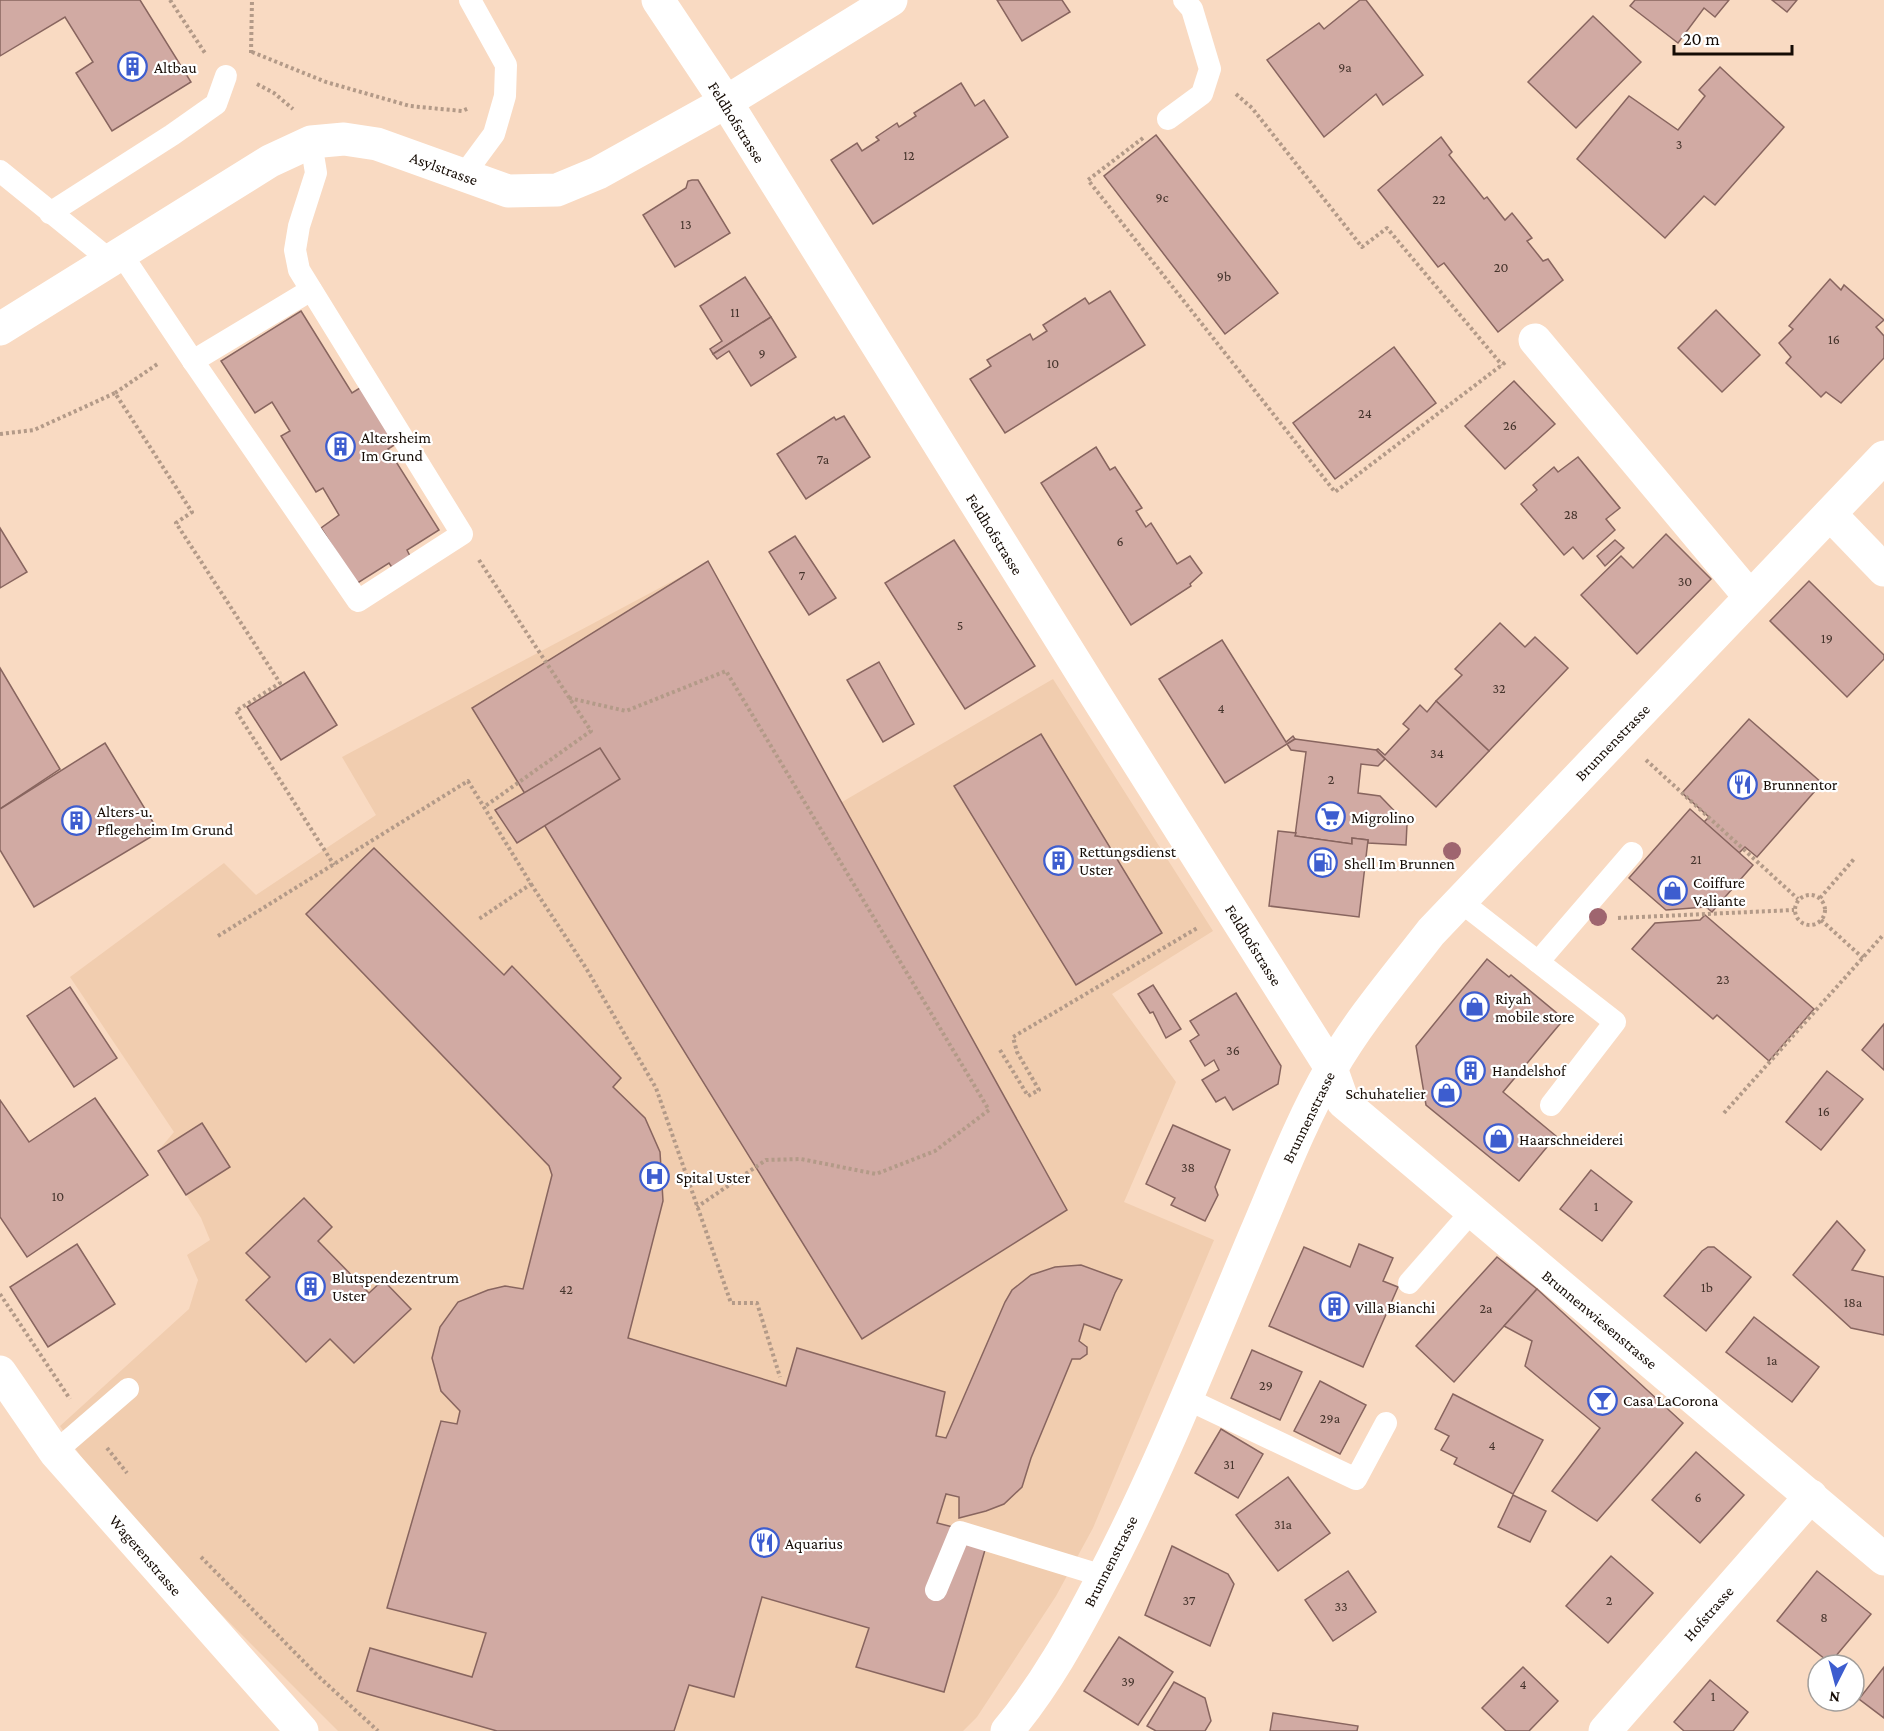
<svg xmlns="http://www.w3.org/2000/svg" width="1884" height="1731" font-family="'Crimson Pro',serif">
<rect width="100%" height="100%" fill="#f9dac2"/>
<polygon fill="#f1cdaf" points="684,575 830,809 1053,679 1213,931 1112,994 1176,1082 1124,1202 1214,1240 1093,1528 1056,1596 977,1717 963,1731 338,1731 171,1564 97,1480 60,1426 189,1309 198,1280 187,1255 210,1240 201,1218 158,1151 174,1132 70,977 224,863 256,895 376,815 342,757"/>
<g fill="#d1aaa3" stroke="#88655f" stroke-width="1.5">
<polygon points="0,0 140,0 191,82 112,131 76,73 93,62 65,17 0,56"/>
<polygon points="997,0 1062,0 1070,12 1022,41"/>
<polygon points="1360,0 1366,0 1423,75 1383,105 1376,94 1324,137 1267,60 1319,23 1324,29"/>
<polygon points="1635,0 1729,0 1715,17 1704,8 1678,43 1630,6"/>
<polygon points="1772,0 1797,0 1787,12"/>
<polygon points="1593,16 1641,62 1576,128 1528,82"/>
<polygon points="1720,67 1784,127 1715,205 1704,196 1665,238 1577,159 1629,96 1678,130 1705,96 1699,90"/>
<polygon points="961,83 975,106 984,100 1008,137 873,224 831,160 857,143 862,151 879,140 876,137 897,123 899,127 916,116 914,113"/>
<polygon points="1156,135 1278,293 1225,334 1104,176"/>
<polygon points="1441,137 1452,152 1449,155 1484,199 1487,197 1505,220 1512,213 1532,238 1527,241 1543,261 1548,259 1563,280 1498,332 1444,263 1438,267 1378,190"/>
<polygon points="692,180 698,180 730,233 675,267 643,215 686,188 688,181"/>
<polygon points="745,277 771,317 713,354 710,349 722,341 700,306"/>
<polygon points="1830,279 1841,290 1844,285 1884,320 1876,327 1884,336 1884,358 1841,403 1826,392 1821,397 1786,363 1791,357 1779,343 1793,329 1789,326"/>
<polygon points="1110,291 1145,345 1005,433 970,379 991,366 987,360 1030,334 1033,340 1047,331 1043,325 1085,298 1089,304"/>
<polygon points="1716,310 1760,355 1722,392 1678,348"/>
<polygon points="301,311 352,393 363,386 399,442 388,449 439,530 407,550 411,558 393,569 389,563 356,584 321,528 339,515 323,488 316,492 281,436 290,431 272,402 255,413 221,361"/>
<polygon points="771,317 796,357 751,386 729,351 717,359 713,354"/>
<polygon points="1394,347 1436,403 1335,479 1293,423"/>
<polygon points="1514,381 1555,424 1505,469 1465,426"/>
<polygon points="844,416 870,457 806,499 777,454 834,417 836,420"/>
<polygon points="1096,447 1110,470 1115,467 1142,508 1136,511 1146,527 1151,523 1177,564 1190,556 1202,573 1190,584 1191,586 1131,625 1041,483"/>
<polygon points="1578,457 1620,508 1606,519 1615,530 1583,559 1573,547 1564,555 1521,504 1537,490 1533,485 1554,467 1558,472"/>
<polygon points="0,528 27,572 0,588"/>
<polygon points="1666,534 1711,579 1637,654 1581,595 1621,556 1633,568"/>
<polygon points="795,536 836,598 809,615 769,552"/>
<polygon points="954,540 1035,666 965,709 885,583"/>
<polygon points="1615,540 1624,548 1605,566 1597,556"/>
<polygon points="708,561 1067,1210 862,1339 472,708"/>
<polygon points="1809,581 1884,655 1884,659 1847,697 1770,621"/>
<polygon points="1500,623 1525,647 1535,637 1568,668 1489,751 1436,701 1462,675 1455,669"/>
<polygon points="1222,640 1286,742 1293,736 1295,739 1225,783 1159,679"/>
<polygon points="879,662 914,724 883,742 847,680"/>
<polygon points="0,668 60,769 0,809"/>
<polygon points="304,672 337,725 281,760 247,707"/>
<polygon points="1436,701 1489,751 1436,807 1376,750 1378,749 1385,755 1409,729 1403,724 1420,705 1427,712"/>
<polygon points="1749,719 1822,783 1757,857 1745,847 1739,853 1704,822 1709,817 1682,793"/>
<polygon points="1041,734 1162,933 1076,985 954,786"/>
<polygon points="1295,739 1376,750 1385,759 1378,766 1361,764 1358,793 1380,796 1407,824 1406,845 1368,843 1368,840 1352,838 1352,844 1295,836 1306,752 1291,750 1287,744"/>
<polygon points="105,743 159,832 34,907 0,850 0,809"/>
<polygon points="600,748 620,779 517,843 495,810"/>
<polygon points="1690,809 1753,865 1712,912 1706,907 1666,910 1629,878"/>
<polygon points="1278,831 1296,833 1295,836 1352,844 1352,838 1368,840 1359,917 1269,906"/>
<polygon points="374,848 504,975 512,966 621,1078 613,1087 645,1118 660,1152 663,1201 628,1338 786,1386 797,1348 945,1392 936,1436 946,1438 1005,1302 1012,1290 1031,1275 1055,1267 1081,1265 1122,1280 1115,1293 1100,1330 1084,1324 1079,1341 1087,1347 1087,1354 1080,1359 1072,1359 1031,1458 1022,1487 1004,1504 986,1511 959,1518 959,1497 946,1494 937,1523 989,1536 944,1692 856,1667 869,1628 762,1597 734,1697 689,1685 674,1731 497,1731 357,1691 370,1648 472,1677 486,1633 387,1608 441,1421 457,1424 460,1411 441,1391 432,1358 440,1327 458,1302 488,1290 505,1286 523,1289 552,1175 549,1166 306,914"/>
<polygon points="1705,915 1814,1009 1769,1061 1717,1015 1713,1019 1632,949 1655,923 1700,920"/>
<polygon points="1487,959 1509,977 1511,975 1564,1019 1503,1092 1556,1136 1519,1181 1426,1105 1416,1046"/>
<polygon points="1153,985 1181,1029 1166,1038 1153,1012 1150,1013 1138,994"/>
<polygon points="70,987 117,1058 74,1087 27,1016"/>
<polygon points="1236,993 1281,1066 1278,1084 1233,1110 1225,1097 1216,1102 1202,1080 1219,1070 1214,1060 1205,1066 1190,1041 1199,1035 1190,1021"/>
<polygon points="1884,1024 1884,1070 1862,1050"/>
<polygon points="1827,1071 1863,1099 1821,1150 1786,1122"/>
<polygon points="95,1098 148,1175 27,1257 0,1217 0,1100 29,1142"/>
<polygon points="202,1123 230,1167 186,1195 158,1151"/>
<polygon points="1173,1125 1230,1150 1215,1187 1218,1195 1205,1221 1171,1205 1175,1198 1146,1184"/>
<polygon points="1591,1170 1632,1202 1602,1241 1560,1209"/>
<polygon points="304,1198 332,1227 318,1241 369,1293 383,1280 411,1309 354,1363 330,1339 306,1362 246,1300 270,1277 246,1253"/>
<polygon points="1837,1221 1865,1250 1852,1270 1884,1277 1884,1335 1851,1328 1793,1275"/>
<polygon points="77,1244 115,1304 48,1347 10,1287"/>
<polygon points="1359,1244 1393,1258 1383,1281 1398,1287 1363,1367 1269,1326 1304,1247 1350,1267"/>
<polygon points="1708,1247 1714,1247 1751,1277 1706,1331 1664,1296 1702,1251"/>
<polygon points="1497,1257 1537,1289 1454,1382 1416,1346"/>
<polygon points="1537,1289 1683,1423 1597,1521 1552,1491 1600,1428 1525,1366 1532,1341 1504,1326"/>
<polygon points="1754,1317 1819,1367 1792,1402 1726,1352"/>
<polygon points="1252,1350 1302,1372 1280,1420 1231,1398"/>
<polygon points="1320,1381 1366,1405 1340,1454 1294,1431"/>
<polygon points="1453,1394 1543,1440 1513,1494 1454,1464 1457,1458 1441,1450 1449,1436 1435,1429"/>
<polygon points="1221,1429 1263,1454 1238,1498 1195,1473"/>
<polygon points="1696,1452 1744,1495 1700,1543 1652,1500"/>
<polygon points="1288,1477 1330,1533 1278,1571 1236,1515"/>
<polygon points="1513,1495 1546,1511 1530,1542 1498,1527"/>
<polygon points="1172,1546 1228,1574 1234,1584 1210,1646 1145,1615"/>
<polygon points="1611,1556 1653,1593 1608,1643 1566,1606"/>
<polygon points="1348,1571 1376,1612 1333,1641 1305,1600"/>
<polygon points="1817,1571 1871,1614 1830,1663 1777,1621"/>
<polygon points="1119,1637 1173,1672 1138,1725 1084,1691"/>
<polygon points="1523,1667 1558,1701 1529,1731 1506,1731 1482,1708"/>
<polygon points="1884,1667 1884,1718 1859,1699"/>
<polygon points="1710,1680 1748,1712 1733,1731 1684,1731 1674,1722"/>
<polygon points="1174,1682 1205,1698 1211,1721 1205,1731 1156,1731 1147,1726"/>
<polygon points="1273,1713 1358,1726 1357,1731 1270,1731"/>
</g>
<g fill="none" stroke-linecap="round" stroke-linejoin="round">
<g stroke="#b39a88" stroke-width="4" stroke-dasharray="3 3" stroke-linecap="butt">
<polyline points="170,0 205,53"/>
<polyline points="252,52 326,82 410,106 462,111 469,108"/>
<polyline points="251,53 252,0"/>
<polyline points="257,84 274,93 293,109"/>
<polyline points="1236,94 1252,108 1362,247 1387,228 1502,365"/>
<polyline points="1143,138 1088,180 1335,492 1507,361"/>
<polyline points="115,393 159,363"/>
<polyline points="0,434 34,430 115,393 192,512 176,523 280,683 236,711 334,865"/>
<polyline points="479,560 591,731 484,807"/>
<polyline points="569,698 626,711 726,671 989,1110 935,1151 876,1174 801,1159 766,1160 697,1207"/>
<polyline points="1646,760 1798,899"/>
<polyline points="531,884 586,968 656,1088 731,1303 757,1303 780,1377"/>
<circle cx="1810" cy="910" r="15"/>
<polyline points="1820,898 1854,859"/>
<polyline points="1618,918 1794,910"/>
<polyline points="1821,920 1863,958"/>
<polyline points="218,936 468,781 531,884 479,919"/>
<polyline points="1000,1050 1028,1096 1039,1090 1017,1052 1013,1037 1199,927"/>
<polyline points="1724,1113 1884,934"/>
<polyline points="0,1294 70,1399"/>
<polyline points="107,1448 127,1473"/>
<polyline points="201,1557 317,1675 378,1731"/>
</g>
<g stroke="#fff" stroke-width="22">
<polyline points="1168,119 1202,94 1210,69 1192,9 1184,0"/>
<polyline points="0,171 111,261"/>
<polyline points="463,176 494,134 505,96 506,65 470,0"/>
<polyline points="50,213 172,135 216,104 226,76"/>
<polyline points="122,255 193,361 358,601 462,534 299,270 295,250 299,226 316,173 311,142"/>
<polyline points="193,361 311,290"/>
<polyline points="1460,901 1615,1022 1551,1105"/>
<polyline points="1538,962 1632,853"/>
<polyline points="1409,1283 1472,1211"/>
<polyline points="1185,1398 1356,1479 1386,1423"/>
<polyline points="55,1452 128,1389"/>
<polyline points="936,1590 960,1532 1103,1576"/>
</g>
<g stroke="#fff" stroke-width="33">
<polyline points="658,0 726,102 1093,691 1331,1068 1343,1102 1884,1559"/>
<polyline points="0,329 270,161 311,142 344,139 377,144 508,191 557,190 598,173 726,102 891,0"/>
<polyline points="1535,340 1750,597"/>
<polyline points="1830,514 1884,570"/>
<polyline points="0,1372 55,1452 302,1731"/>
<polyline points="1605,1731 1811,1496"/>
</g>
<path stroke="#fff" stroke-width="33" d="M1007 1731C1045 1686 1074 1633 1101 1581 1160 1469 1206 1351 1255 1235 1279 1179 1301 1121 1331 1069 1359 1020 1397 976 1431 932L1884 457"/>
</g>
<g fill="#9f656f">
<circle cx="1452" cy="851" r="9"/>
<circle cx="1598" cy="917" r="9"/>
</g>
<defs>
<symbol id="building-ring" viewBox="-11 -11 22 22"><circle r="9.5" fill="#fff" stroke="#3d5dcf" stroke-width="1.5"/><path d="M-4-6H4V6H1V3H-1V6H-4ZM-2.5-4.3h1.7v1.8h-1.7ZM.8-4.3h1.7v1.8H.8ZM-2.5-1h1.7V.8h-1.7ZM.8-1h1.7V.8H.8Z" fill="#3d5dcf"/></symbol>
<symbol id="restaurant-ring" viewBox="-11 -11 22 22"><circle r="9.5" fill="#fff" stroke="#3d5dcf" stroke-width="1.5"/><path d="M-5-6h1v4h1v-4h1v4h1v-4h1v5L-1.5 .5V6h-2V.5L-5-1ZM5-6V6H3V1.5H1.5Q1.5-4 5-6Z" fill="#3d5dcf"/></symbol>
<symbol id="supermarket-ring" viewBox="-11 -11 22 22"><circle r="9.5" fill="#fff" stroke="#3d5dcf" stroke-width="1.5"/><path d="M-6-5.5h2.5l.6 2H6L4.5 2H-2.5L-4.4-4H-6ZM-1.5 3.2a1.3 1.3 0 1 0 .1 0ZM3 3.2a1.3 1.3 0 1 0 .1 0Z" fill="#3d5dcf"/></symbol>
<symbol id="fuel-ring" viewBox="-11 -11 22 22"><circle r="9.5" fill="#fff" stroke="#3d5dcf" stroke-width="1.5"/><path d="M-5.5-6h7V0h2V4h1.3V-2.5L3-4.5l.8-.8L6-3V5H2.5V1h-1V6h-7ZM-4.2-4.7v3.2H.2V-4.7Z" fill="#3d5dcf"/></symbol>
<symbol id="shop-ring" viewBox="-11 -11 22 22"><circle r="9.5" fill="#fff" stroke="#3d5dcf" stroke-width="1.5"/><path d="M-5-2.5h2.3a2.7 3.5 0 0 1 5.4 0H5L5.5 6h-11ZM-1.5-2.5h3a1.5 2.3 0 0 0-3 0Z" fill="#3d5dcf"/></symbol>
<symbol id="hospital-ring" viewBox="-11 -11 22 22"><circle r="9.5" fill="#fff" stroke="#3d5dcf" stroke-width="1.5"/><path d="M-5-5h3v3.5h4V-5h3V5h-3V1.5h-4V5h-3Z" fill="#3d5dcf"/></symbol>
<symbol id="bar-ring" viewBox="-11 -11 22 22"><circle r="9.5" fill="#fff" stroke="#3d5dcf" stroke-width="1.5"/><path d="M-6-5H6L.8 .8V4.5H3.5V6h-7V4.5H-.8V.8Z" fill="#3d5dcf"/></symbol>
</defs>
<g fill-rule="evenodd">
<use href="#building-ring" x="116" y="50" width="33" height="33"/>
<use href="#building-ring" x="324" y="430" width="33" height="33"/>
<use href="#restaurant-ring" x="1726" y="768" width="33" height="33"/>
<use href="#supermarket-ring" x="1314" y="800" width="33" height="33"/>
<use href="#building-ring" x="60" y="804" width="33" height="33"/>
<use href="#building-ring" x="1042" y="844" width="33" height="33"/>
<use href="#fuel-ring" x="1306" y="846" width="33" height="33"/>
<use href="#shop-ring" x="1656" y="874" width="33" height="33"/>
<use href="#shop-ring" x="1458" y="990" width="33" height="33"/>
<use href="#building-ring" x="1454" y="1054" width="33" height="33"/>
<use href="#shop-ring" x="1430" y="1076" width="33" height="33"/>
<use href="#shop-ring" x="1482" y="1122" width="33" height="33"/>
<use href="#hospital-ring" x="638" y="1160" width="33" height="33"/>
<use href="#building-ring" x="294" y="1270" width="33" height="33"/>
<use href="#building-ring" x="1318" y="1290" width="33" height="33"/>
<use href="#bar-ring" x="1586" y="1384" width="33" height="33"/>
<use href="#restaurant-ring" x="748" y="1526" width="33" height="33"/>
</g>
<g text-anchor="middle" stroke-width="4.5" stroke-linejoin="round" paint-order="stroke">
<g font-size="14" fill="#45342c">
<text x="1345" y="72">9a</text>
<text x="1679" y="149">3</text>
<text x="909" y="160">12</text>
<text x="1162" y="202">9c</text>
<text x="1439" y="204">22</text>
<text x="686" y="229">13</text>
<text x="1501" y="272">20</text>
<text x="1224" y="281">9b</text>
<text x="735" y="317">11</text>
<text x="1834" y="344">16</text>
<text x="762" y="358">9</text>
<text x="1053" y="368">10</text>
<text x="1365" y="418">24</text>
<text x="1510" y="430">26</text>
<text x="823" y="464">7a</text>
<text x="1571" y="519">28</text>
<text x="1120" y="546">6</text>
<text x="802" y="580">7</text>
<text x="1685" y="586">30</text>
<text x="960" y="630">5</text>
<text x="1827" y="643">19</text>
<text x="1499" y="693">32</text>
<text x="1221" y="713">4</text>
<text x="1437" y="758">34</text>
<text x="1331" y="784">2</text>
<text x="1696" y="864">21</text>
<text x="1723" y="984">23</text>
<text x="1233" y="1055">36</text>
<text x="1824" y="1116">16</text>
<text x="1188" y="1172">38</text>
<text x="58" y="1201">10</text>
<text x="1596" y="1211">1</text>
<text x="1707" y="1292">1b</text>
<text x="566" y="1294">42</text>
<text x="1853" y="1307">18a</text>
<text x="1486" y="1313">2a</text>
<text x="1772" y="1365">1a</text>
<text x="1266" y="1390">29</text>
<text x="1330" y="1423">29a</text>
<text x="1492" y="1450">4</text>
<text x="1229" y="1469">31</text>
<text x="1698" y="1502">6</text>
<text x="1283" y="1529">31a</text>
<text x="1189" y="1605">37</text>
<text x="1609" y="1605">2</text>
<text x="1341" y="1611">33</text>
<text x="1824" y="1622">8</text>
<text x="1128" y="1686">39</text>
<text x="1523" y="1689">4</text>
<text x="1713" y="1701">1</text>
</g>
<g font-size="16" fill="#160c05" stroke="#fff" text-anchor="start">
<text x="154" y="73">Altbau</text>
<text x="361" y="443">Altersheim<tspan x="361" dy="18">Im Grund</tspan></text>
<text x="1763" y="790">Brunnentor</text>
<text x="97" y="817">Alters-u.<tspan x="97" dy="18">Pflegeheim Im Grund</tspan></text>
<text x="1351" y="823">Migrolino</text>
<text x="1079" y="857">Rettungsdienst<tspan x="1079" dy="18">Uster</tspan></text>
<text x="1344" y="869">Shell Im Brunnen</text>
<text x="1693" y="888">Coiffure<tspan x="1693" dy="18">Valiante</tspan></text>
<text x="1495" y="1004">Riyah<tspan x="1495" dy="18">mobile store</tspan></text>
<text x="1492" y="1076">Handelshof</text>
<text x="1426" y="1099" text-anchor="end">Schuhatelier</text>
<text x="1519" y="1145">Haarschneiderei</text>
<text x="676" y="1183">Spital Uster</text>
<text x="332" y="1283">Blutspendezentrum<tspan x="332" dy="18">Uster</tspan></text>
<text x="1355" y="1313">Villa Bianchi</text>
<text x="1623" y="1406">Casa LaCorona</text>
<text x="785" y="1549">Aquarius</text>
</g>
<g font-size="16" fill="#160c05" stroke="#fff">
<text transform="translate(737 122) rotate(58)" y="6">Feldhofstrasse</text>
<text transform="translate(444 168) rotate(20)" y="6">Asylstrasse</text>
<text transform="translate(995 534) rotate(58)" y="6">Feldhofstrasse</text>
<text transform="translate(1612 742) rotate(-46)" y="6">Brunnenstrasse</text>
<text transform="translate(1254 945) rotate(58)" y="6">Feldhofstrasse</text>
<text transform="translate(1308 1117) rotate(-64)" y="6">Brunnenstrasse</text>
<text transform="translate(1600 1319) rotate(40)" y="6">Brunnenwiesenstrasse</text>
<text transform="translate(146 1555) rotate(49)" y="6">Wagerenstrasse</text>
<text transform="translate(1110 1561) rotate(-63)" y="6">Brunnenstrasse</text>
<text transform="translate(1708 1613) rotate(-49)" y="6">Hofstrasse</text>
</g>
</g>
<g transform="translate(1836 1683) rotate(186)"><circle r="28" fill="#ffffff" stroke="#a29e9b" stroke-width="1.5"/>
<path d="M0-4.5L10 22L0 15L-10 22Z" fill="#3d5dcf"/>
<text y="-9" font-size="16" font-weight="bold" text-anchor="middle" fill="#160c05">N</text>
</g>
<path d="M1674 45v9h118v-9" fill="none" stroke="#160c05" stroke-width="3"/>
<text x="1683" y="45" font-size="18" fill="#160c05" stroke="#ffffff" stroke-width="4.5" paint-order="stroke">20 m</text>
</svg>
